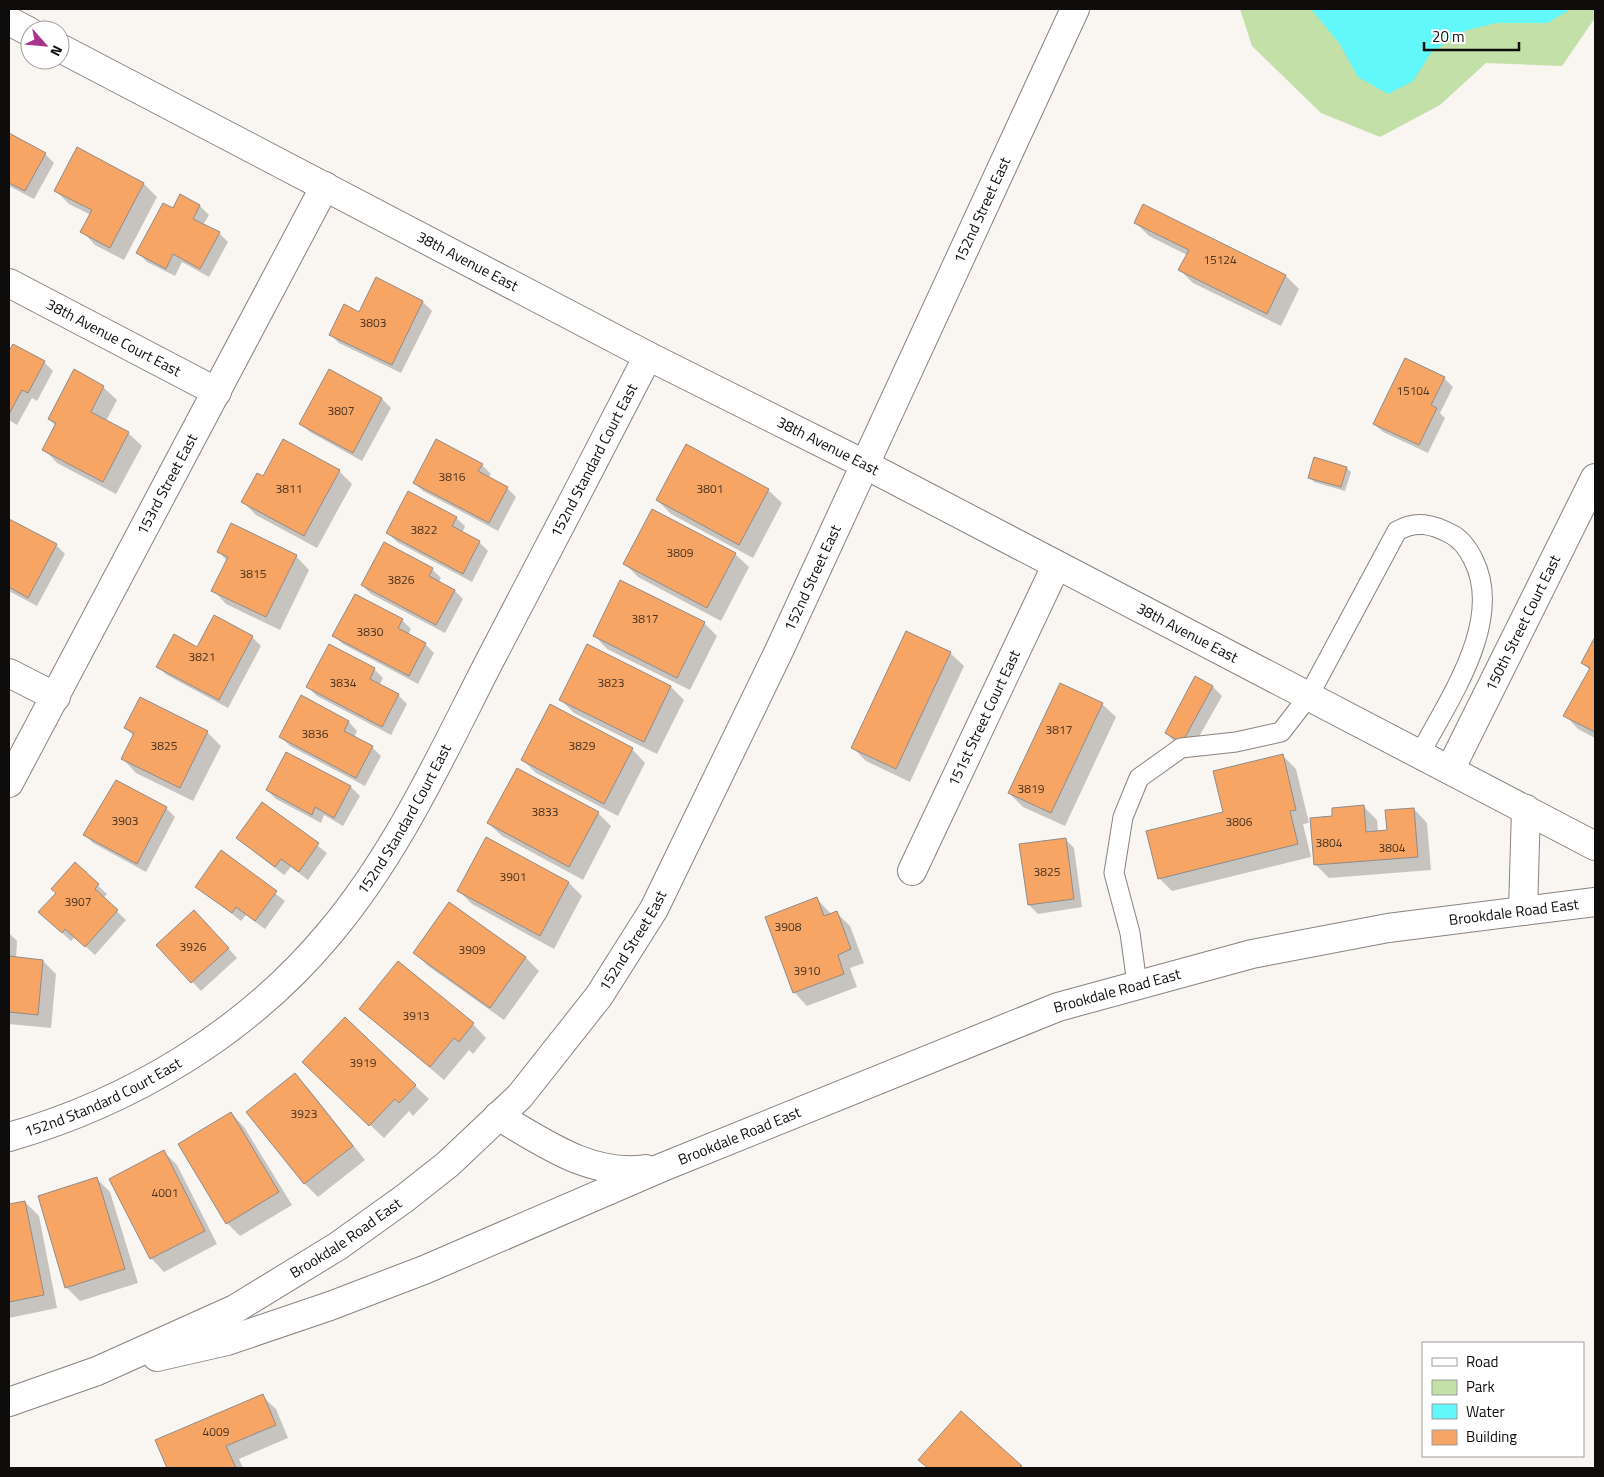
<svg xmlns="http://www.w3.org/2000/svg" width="1604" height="1477" font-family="'Titillium Web',sans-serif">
<rect width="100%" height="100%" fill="#f9f5f1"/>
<polygon fill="#c2e0a8" points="1240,9 1595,9 1595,18 1562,66 1486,63 1440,105 1380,137 1321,113 1252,46"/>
<polygon fill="#62f7fb" points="1311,9 1571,9 1547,23 1496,23 1464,31 1431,53 1413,81 1388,94 1358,77 1339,43"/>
<g fill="#0003">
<polygon points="9,135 45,154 54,163 34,199 9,186"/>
<polygon points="144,184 157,197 124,260 95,245 82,231 91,215 69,204 56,191"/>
<polygon points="181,196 200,206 209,215 203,225 219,233 228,242 209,277 182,262 175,276 147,262 138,253 173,210"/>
<polygon points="1144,206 1286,276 1299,289 1281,326 1193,283 1180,270 1187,255 1149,236 1135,222"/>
<polygon points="377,279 423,302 432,311 401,373 339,343 330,334 360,313"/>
<polygon points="14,346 44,362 53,371 37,401 32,398 17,425 9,420 9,352"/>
<polygon points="329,371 382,399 391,408 362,461 310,432 301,424"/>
<polygon points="1444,378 1453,387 1440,413 1445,418 1428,453 1383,432 1374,424"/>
<polygon points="103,387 117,400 106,421 128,433 142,446 116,494 57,463 44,449 56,426 49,419"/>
<polygon points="482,465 491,474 488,478 507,488 516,497 498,531 423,491 414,483"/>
<polygon points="1347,468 1351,472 1345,491 1314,482 1310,478"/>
<polygon points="339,471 352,484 317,548 256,515 243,502 264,477"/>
<polygon points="768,490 782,503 753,558 671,514 657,500"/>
<polygon points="456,518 465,526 462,533 479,542 488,551 472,582 397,542 388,533"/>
<polygon points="9,520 56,545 65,554 37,606 9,591"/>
<polygon points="219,552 296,556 309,570 280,630 226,604 213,590 227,561"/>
<polygon points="735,554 749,567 721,621 638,577 625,564"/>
<polygon points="432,569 441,578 439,582 455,591 463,599 445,633 371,594 362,585"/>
<polygon points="402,620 411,629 408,635 425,644 434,653 418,684 343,644 334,636"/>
<polygon points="704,623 717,636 690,690 607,649 594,635"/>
<polygon points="252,637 261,646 228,708 167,675 158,667 197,648"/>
<polygon points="1595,639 1595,738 1578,729 1565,715 1590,670 1583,663"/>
<polygon points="588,646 671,687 684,700 657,754 574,713 561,700"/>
<polygon points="950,653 964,666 910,782 866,761 853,748"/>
<polygon points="374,669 383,678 379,686 398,695 407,704 391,735 317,696 308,687"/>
<polygon points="1196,678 1213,687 1222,696 1191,751 1175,742 1166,733"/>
<polygon points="301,697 349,722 357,731 354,738 372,747 381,756 365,786 290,746 281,737"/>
<polygon points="140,699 207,732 221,746 193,801 136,773 123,759 134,736 125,728"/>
<polygon points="1102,704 1116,717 1065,826 1023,807 1009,793"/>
<polygon points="632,749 645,763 618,816 536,773 522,759"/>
<polygon points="287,753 351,787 360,796 343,826 324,815 321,823 276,799 267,790"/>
<polygon points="1282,755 1296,769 1309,823 1303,824 1311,857 1172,891 1159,878"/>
<polygon points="116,782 166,808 175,817 146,872 93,843 84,834"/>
<polygon points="262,803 327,853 308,880 291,867 284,875 237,838"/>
<polygon points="1363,806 1377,820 1378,832 1388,831 1414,809 1427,823 1431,870 1329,878 1315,864 1334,817"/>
<polygon points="598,813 611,826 583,880 502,836 488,823"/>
<polygon points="487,839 569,883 582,896 554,949 472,904 459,891"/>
<polygon points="1065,839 1074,848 1082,907 1038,914 1029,905"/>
<polygon points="222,852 285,901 265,929 246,915 241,921 197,886"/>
<polygon points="75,864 107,894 103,898 126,920 95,955 75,937 71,941 49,921 57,894"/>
<polygon points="817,899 832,915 837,913 850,926 864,963 850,968 857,987 807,1006 794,992"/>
<polygon points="449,904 526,958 539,971 504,1020 428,966 415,953"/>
<polygon points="203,920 237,958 201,991 158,945"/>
<polygon points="9,933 17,941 16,958 43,961 56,974 51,1028 9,1024"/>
<polygon points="360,1009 473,1024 486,1038 473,1054 469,1050 444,1080"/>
<polygon points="345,1019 429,1099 413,1116 409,1111 384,1138 318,1076"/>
<polygon points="295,1075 308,1088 365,1160 318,1197 305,1184 248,1112"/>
<polygon points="231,1113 244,1127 292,1205 240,1236 227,1223"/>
<polygon points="164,1152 177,1165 217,1244 164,1272 151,1258"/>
<polygon points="97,1179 110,1192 138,1283 80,1301 66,1287"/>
<polygon points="25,1202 39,1216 57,1308 9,1318 9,1206"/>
<polygon points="262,1396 276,1409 288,1438 239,1459 243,1468 169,1468 157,1441"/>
<polygon points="961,1413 1023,1468 928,1468 920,1460"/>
</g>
<g fill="#f6a564" stroke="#908b88">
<polygon points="9,133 46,153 25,191 9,183"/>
<polygon points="77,147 144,183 110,248 80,232 92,210 54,191"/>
<polygon points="180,194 200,205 193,219 220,232 200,269 173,254 166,269 136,253 163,203 173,208"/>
<polygon points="1143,204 1286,275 1267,314 1178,270 1189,250 1134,223"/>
<polygon points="376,277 423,301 392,365 329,335 344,304 359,312"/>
<polygon points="13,344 45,361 28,393 22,390 9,414 9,351"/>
<polygon points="1405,358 1445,377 1431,405 1437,408 1419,445 1373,424"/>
<polygon points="74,369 104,386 91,412 129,432 103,482 42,450 56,423 48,419"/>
<polygon points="329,369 382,398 353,453 299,424"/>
<polygon points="283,439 340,470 304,536 241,502 257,473 263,476"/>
<polygon points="436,439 483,464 478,471 508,487 489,523 413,483"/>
<polygon points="686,444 769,489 739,545 656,500"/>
<polygon points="1314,457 1347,467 1341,487 1308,478"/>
<polygon points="408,491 457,517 452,526 480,541 463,574 386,533"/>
<polygon points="652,509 736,553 707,608 623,564"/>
<polygon points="9,519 57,544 28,598 9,587"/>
<polygon points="231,523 297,555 266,617 211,591 228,557 217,552"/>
<polygon points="384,542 433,568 429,576 455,590 436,625 361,585"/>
<polygon points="620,580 705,622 677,678 593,636"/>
<polygon points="355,594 403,619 398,628 426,643 409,676 332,636"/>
<polygon points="214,615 253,636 219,700 156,667 174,634 197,647"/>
<polygon points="906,631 951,652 896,769 851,748"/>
<polygon points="1595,637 1595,732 1563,716 1590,668 1581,663"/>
<polygon points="329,644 375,668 370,679 399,694 382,727 306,687"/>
<polygon points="587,644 671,686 644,742 559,700"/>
<polygon points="1195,676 1213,686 1182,743 1165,733"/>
<polygon points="1060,683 1103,703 1051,813 1008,793"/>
<polygon points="301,695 349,721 344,731 373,746 356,778 279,737"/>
<polygon points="140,697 208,731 180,788 121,759 134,733 124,728"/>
<polygon points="550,704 633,748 604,804 521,760"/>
<polygon points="286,752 351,786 334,818 315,807 312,815 266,790"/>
<polygon points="1283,754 1296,810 1290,811 1298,844 1158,879 1146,831 1223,812 1213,771"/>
<polygon points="517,768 599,812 569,867 487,823"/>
<polygon points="116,780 167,807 137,864 83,835"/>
<polygon points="262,802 319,843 299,872 281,859 275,867 236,838"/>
<polygon points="1364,805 1366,832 1387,830 1385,810 1414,808 1418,857 1314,865 1310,818 1332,816 1332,808"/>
<polygon points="486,837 569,882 540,936 457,891"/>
<polygon points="1066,838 1074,899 1028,905 1019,844"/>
<polygon points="221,850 277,891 255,921 236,907 232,913 195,887"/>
<polygon points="75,862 99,884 95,889 118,910 85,947 65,929 62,933 38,912 56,893 51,889"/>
<polygon points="817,897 824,916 837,911 851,949 838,955 844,974 793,993 765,917"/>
<polygon points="449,902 526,957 490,1008 413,953"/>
<polygon points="194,910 229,948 191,983 156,945"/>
<polygon points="9,956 43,960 38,1015 9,1012"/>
<polygon points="398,961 474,1023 459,1042 454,1038 430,1067 359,1009"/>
<polygon points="345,1017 416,1085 399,1103 395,1099 369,1126 302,1062"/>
<polygon points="295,1073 353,1146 304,1184 246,1112"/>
<polygon points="231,1112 279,1192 226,1224 178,1144"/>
<polygon points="164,1150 205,1231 150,1259 109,1179"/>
<polygon points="97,1177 125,1269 65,1288 38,1196"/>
<polygon points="25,1201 44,1295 9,1302 9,1204"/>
<polygon points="263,1394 276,1425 226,1446 236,1468 167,1468 155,1440"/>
<polygon points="961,1411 1022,1466 1019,1468 928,1468 918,1460"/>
</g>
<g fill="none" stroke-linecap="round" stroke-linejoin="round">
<defs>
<path id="service" d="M1137 984 1130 933 1114 873 1123 817 1139 778 1181 748 1236 742 1281 732 1308 697 1397 531C1416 520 1432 524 1451 534 1461 539 1468 549 1473 559 1505 621 1448 700 1420 754"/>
<g id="minor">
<path id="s1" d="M9 283 217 392"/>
<polyline points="9,673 56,697"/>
<path id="s2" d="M1450 770 1595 478"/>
<path id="s3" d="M9 783 325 186"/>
<path id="s4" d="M912 871 1056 566"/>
<path id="s5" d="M9 1137C131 1102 246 1033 328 935 396 855 441 756 488 664 542 561 595 459 648 356"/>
</g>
<g id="tertiary">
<polyline points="9,21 30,32"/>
<path id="s6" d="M60 48 648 356 864 464 1595 846"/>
<polyline points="1523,911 1526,809"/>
</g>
<g id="secondary">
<path d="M498 1116C544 1143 591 1177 646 1169"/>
<path id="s7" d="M157 1357 227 1341 330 1306 424 1270 663 1167 1058 1007 1252 954 1388 928 1595 902"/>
<path id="s8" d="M9 1402 97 1371 235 1309 338 1246 405 1198 448 1164 520 1096 599 996 654 909 778 653 1075 9"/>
</g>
</defs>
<use href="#service" stroke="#888380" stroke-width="21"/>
<use href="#minor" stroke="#888380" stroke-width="30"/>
<use href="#tertiary" stroke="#888380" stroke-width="30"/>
<use href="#secondary" stroke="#888380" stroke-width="30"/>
<use href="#service" stroke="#fff" stroke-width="19"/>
<use href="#minor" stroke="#fff" stroke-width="28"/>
<use href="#tertiary" stroke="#fff" stroke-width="28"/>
<use href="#secondary" stroke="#fff" stroke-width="28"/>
</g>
<g text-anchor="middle" stroke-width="4" stroke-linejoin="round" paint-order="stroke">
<g font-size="12" fill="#493322">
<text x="1220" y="264">15124</text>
<text x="373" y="327">3803</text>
<text x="1413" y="395">15104</text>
<text x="341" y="415">3807</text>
<text x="452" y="481">3816</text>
<text x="289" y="493">3811</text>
<text x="710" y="493">3801</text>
<text x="424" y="534">3822</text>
<text x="680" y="557">3809</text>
<text x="253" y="578">3815</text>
<text x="401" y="584">3826</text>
<text x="645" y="623">3817</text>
<text x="370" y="636">3830</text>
<text x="202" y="661">3821</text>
<text x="343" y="687">3834</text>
<text x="611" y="687">3823</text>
<text x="1059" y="734">3817</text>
<text x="315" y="738">3836</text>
<text x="164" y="750">3825</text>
<text x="582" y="750">3829</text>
<text x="1031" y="793">3819</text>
<text x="545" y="816">3833</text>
<text x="125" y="825">3903</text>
<text x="1239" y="826">3806</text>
<text x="1329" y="847">3804</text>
<text x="1392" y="852">3804</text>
<text x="1047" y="876">3825</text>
<text x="513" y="881">3901</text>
<text x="78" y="906">3907</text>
<text x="788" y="931">3908</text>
<text x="193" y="951">3926</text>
<text x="472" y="954">3909</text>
<text x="807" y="975">3910</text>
<text x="416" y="1020">3913</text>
<text x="363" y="1067">3919</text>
<text x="304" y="1118">3923</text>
<text x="165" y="1197">4001</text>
<text x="216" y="1436">4009</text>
</g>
<g font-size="15" fill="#0f0d0c" stroke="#fff">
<text dy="5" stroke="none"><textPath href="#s8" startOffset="1604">152nd Street East</textPath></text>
<text dy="5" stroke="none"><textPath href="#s6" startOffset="460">38th Avenue East</textPath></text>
<text dy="5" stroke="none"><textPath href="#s1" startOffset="118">38th Avenue Court East</textPath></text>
<text dy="5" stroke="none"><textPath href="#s6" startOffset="865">38th Avenue East</textPath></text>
<text dy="5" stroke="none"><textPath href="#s5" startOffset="928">152nd Standard Court East</textPath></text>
<text dy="5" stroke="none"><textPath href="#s3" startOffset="338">153rd Street East</textPath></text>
<text dy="5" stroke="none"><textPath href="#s8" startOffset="1199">152nd Street East</textPath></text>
<text dy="5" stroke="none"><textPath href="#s2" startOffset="164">150th Street Court East</textPath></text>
<text dy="5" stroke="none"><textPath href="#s6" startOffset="1270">38th Avenue East</textPath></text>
<text dy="5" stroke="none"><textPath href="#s4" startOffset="169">151st Street Court East</textPath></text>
<text dy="5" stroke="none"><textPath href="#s5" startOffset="522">152nd Standard Court East</textPath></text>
<text dy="5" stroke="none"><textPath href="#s7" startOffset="1434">Brookdale Road East</textPath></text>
<text dy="5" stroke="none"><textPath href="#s8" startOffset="794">152nd Street East</textPath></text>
<text dy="5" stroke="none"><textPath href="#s7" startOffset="1029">Brookdale Road East</textPath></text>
<text dy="5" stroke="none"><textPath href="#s5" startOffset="102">152nd Standard Court East</textPath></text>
<text dy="5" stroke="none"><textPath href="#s7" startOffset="624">Brookdale Road East</textPath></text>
<text dy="5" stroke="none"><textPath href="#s8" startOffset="376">Brookdale Road East</textPath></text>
</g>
</g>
<rect width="1604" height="1477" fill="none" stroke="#0f0d0c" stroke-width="20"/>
<rect x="1422" y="1342" width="162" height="115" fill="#ffffff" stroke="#9f9e9e"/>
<rect x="1432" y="1358" width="25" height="8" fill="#ffffff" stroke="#9f9e9e"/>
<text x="1466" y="1367" font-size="15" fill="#0f0d0c">Road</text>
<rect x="1432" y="1380" width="25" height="15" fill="#c2e0a8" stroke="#9f9e9e"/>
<text x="1466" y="1392" font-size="15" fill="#0f0d0c">Park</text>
<rect x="1432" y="1404" width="25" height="15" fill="#62f7fb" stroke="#9f9e9e"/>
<text x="1466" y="1417" font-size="15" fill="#0f0d0c">Water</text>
<rect x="1432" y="1430" width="25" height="15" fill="#f6a564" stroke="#9f9e9e"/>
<text x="1466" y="1442" font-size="15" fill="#0f0d0c">Building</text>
<g transform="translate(45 45) rotate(117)"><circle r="24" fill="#ffffff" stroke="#9f9e9e"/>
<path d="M0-4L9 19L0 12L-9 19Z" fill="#a9348c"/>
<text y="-8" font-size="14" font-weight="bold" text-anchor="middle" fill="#0f0d0c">N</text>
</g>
<path d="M1424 42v8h95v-8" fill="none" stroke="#0f0d0c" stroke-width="2.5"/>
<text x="1432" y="42" font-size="15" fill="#0f0d0c" stroke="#ffffff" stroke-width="4" paint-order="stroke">20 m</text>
</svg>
